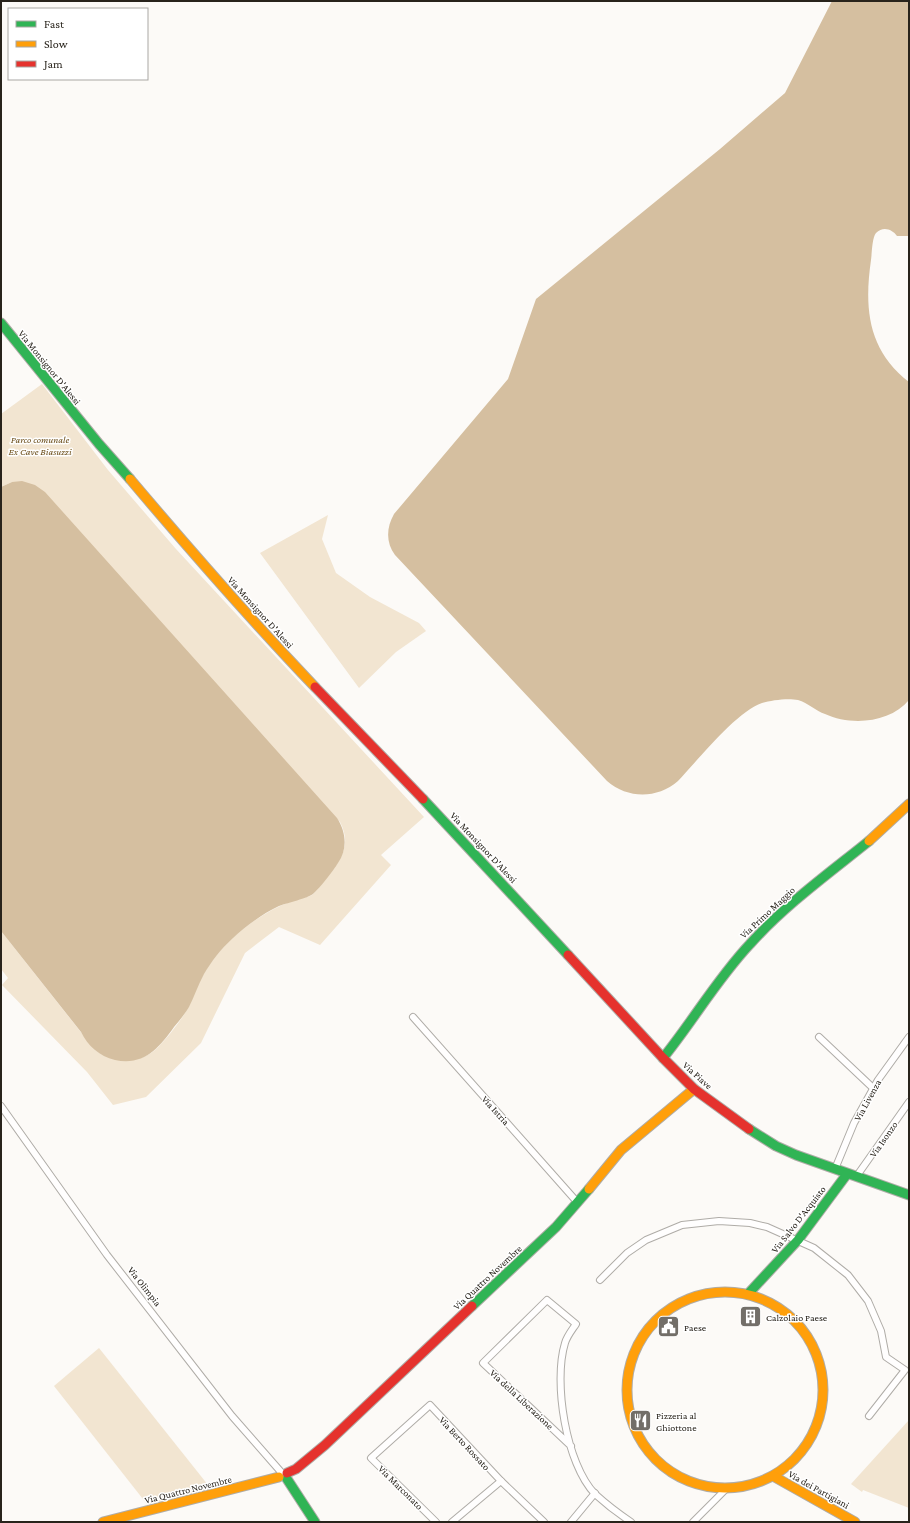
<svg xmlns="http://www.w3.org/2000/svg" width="910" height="1523" font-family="'Crimson Pro',serif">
<rect width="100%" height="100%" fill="#fcfaf7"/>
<g fill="#f2e5d1">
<path d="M42 384 108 470 176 549 424 817 381 855 391 865 320 945 279 927 245 953 201 1043 146 1097 113 1105 87 1072 2 985 8 978 1 969V931L95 1050C112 1062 133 1064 151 1053 161 1047 184 1017 189 1006 194 995 198 984 204 973 215 955 230 939 247 926 260 916 276 907 292 901 298 898 306 898 312 895 316 892 320 885 324 881 339 862 353 847 340 822L12 482 1 487V414Z"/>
<polygon points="328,515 322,539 336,573 370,597 419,623 426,631 396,652 359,688 260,553"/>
<polygon points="99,1348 212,1490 150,1508 54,1386"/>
<polygon points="909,1420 909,1508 863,1490 862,1492 851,1484"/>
</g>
<g fill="#d5bfa0">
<path d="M832 1H909V236H897C892 229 883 226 876 233 872 238 872 253 871 260 864 309 868 350 909 382V700C890 723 851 726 825 714 816 711 808 703 798 700 788 698 772 700 762 703 737 711 698 760 678 781 657 799 628 799 607 781L395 555C386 543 386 528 394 514L508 379 536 299 720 149 785 93Z"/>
<path d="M22 481 35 485 45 492 337 818C346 832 348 849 338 863 333 871 320 888 313 894 308 898 287 903 279 906 262 914 246 926 232 939 221 949 211 962 204 974 198 985 194 997 189 1007 185 1014 179 1021 174 1027 159 1048 144 1066 115 1060 99 1056 88 1046 81 1032L1 931V487L12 482Z"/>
</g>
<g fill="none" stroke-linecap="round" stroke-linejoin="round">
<defs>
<g id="street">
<polyline points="413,1017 578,1203"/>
<polyline points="819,1037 873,1088"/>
<polyline points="1,1106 107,1255 232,1416 281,1472"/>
<polyline points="835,1169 854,1123 878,1080 909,1037"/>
<polyline points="856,1177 909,1102"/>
<polyline points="600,1280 627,1253 646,1240 682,1225 719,1221 750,1223 767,1227 814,1248 848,1275 868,1301 881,1331 886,1357 905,1370 869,1416"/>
<path d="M571 1446 483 1363 547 1300 576 1324C572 1330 567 1336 565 1343 553 1382 566 1464 595 1494 606 1504 619 1514 631 1522"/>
<polyline points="436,1522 371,1458 430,1405 501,1481 544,1522"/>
<polyline points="452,1522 501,1481"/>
<polyline points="571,1522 595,1493"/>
<polyline points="693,1522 727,1488"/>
</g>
<g id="fast">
<polyline points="1,323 99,444 130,479"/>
<polyline points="423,799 568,955"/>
<path d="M663 1058C693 1021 717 979 750 944 785 905 828 874 869 841"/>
<polyline points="749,1129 776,1146 796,1155 909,1195"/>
<polyline points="748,1294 798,1240 847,1174"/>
<polyline points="472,1306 556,1227 589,1189"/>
<polyline points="287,1479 315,1522"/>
</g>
<g id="slow">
<path d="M130 479C190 550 251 620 315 687"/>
<polyline points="869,841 909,804"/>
<polyline points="589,1189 621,1150 694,1089"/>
<circle cx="725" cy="1390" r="98"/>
<polyline points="773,1476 855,1522"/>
<polyline points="103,1522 279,1477"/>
</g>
<g id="jam">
<polyline points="315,687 423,799"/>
<polyline points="568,955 663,1058 694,1089 749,1129"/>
<polyline points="287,1473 296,1469 325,1445 472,1306"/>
</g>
</defs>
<use href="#street" stroke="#afaca7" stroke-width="8"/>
<use href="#fast" stroke="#afaca7" stroke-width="11"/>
<use href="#slow" stroke="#afaca7" stroke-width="11"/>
<use href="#jam" stroke="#afaca7" stroke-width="11"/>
<use href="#street" stroke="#fffefe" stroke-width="6"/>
<use href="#fast" stroke="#30b455" stroke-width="9"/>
<use href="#slow" stroke="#ff9f0a" stroke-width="9"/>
<use href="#jam" stroke="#e5322d" stroke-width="9"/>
</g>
<defs>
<symbol id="building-square" viewBox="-11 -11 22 22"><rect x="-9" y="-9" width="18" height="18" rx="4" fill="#726e68" stroke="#fff"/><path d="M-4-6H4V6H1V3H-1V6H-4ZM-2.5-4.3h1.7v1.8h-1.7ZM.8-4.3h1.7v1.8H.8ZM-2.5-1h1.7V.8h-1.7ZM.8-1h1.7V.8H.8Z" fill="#fff"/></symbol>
<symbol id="civic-square" viewBox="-11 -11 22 22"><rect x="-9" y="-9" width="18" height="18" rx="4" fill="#726e68" stroke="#fff"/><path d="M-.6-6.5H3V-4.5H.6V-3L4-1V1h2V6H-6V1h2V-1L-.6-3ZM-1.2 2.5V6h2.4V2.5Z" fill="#fff"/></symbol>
<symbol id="restaurant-square" viewBox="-11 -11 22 22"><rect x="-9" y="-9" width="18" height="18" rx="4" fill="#726e68" stroke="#fff"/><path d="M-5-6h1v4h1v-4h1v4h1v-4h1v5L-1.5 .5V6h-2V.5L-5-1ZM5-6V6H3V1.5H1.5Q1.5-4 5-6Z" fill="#fff"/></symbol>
</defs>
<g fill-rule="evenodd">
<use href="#building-square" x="738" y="1304" width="25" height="25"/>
<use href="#civic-square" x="656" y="1314" width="25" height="25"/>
<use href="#restaurant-square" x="628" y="1408" width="25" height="25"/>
</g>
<g text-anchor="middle" stroke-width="3" stroke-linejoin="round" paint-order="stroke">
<g font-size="10" fill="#28231b" stroke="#fff">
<text transform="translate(50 367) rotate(51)" y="4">Via Monsignor D'Alessi</text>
<text transform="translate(261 612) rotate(48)" y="4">Via Monsignor D'Alessi</text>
<text transform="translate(484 847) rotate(47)" y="4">Via Monsignor D'Alessi</text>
<text transform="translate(767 912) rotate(-43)" y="4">Via Primo Maggio</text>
<text transform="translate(698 1075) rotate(42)" y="4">Via Piave</text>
<text transform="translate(867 1100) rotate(-61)" y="4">Via Livenza</text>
<text transform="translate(496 1110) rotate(48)" y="4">Via Istria</text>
<text transform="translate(883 1139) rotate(-55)" y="4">Via Isonzo</text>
<text transform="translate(798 1219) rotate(-52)" y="4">Via Salvo D'Acquisto</text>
<text transform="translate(487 1277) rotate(-43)" y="4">Via Quattro Novembre</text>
<text transform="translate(145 1286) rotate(52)" y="4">Via Olimpia</text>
<text transform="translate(522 1399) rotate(43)" y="4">Via della Liberazione</text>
<text transform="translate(465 1443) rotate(47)" y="4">Via Berto Rossato</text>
<text transform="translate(401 1487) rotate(45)" y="4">Via Marconato</text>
<text transform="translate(188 1489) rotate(-14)" y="4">Via Quattro Novembre</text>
<text transform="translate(819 1489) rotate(29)" y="4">Via dei Partigiani</text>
</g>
<g font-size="10" font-style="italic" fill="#6a4c17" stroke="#fff">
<text x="40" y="443">Parco comunale<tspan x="40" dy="12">Ex Cave Biasuzzi</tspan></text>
</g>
<g font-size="10" fill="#28231b" stroke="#fff" text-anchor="start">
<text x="766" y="1321">Calzolaio Paese</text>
<text x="684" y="1331">Paese</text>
<text x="656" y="1419">Pizzeria al<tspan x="656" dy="12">Ghiottone</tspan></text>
</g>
</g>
<rect width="910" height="1523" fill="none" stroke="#28231b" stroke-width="4"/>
<rect x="8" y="8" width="140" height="72" fill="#ffffff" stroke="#a9a7a4"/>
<rect x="16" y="21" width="20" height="6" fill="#30b455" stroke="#a9a7a4"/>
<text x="44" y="28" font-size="12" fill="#28231b">Fast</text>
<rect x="16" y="41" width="20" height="6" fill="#ff9f0a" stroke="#a9a7a4"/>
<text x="44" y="48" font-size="12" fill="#28231b">Slow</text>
<rect x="16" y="61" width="20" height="6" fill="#e5322d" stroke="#a9a7a4"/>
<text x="44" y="68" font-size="12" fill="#28231b">Jam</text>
</svg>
